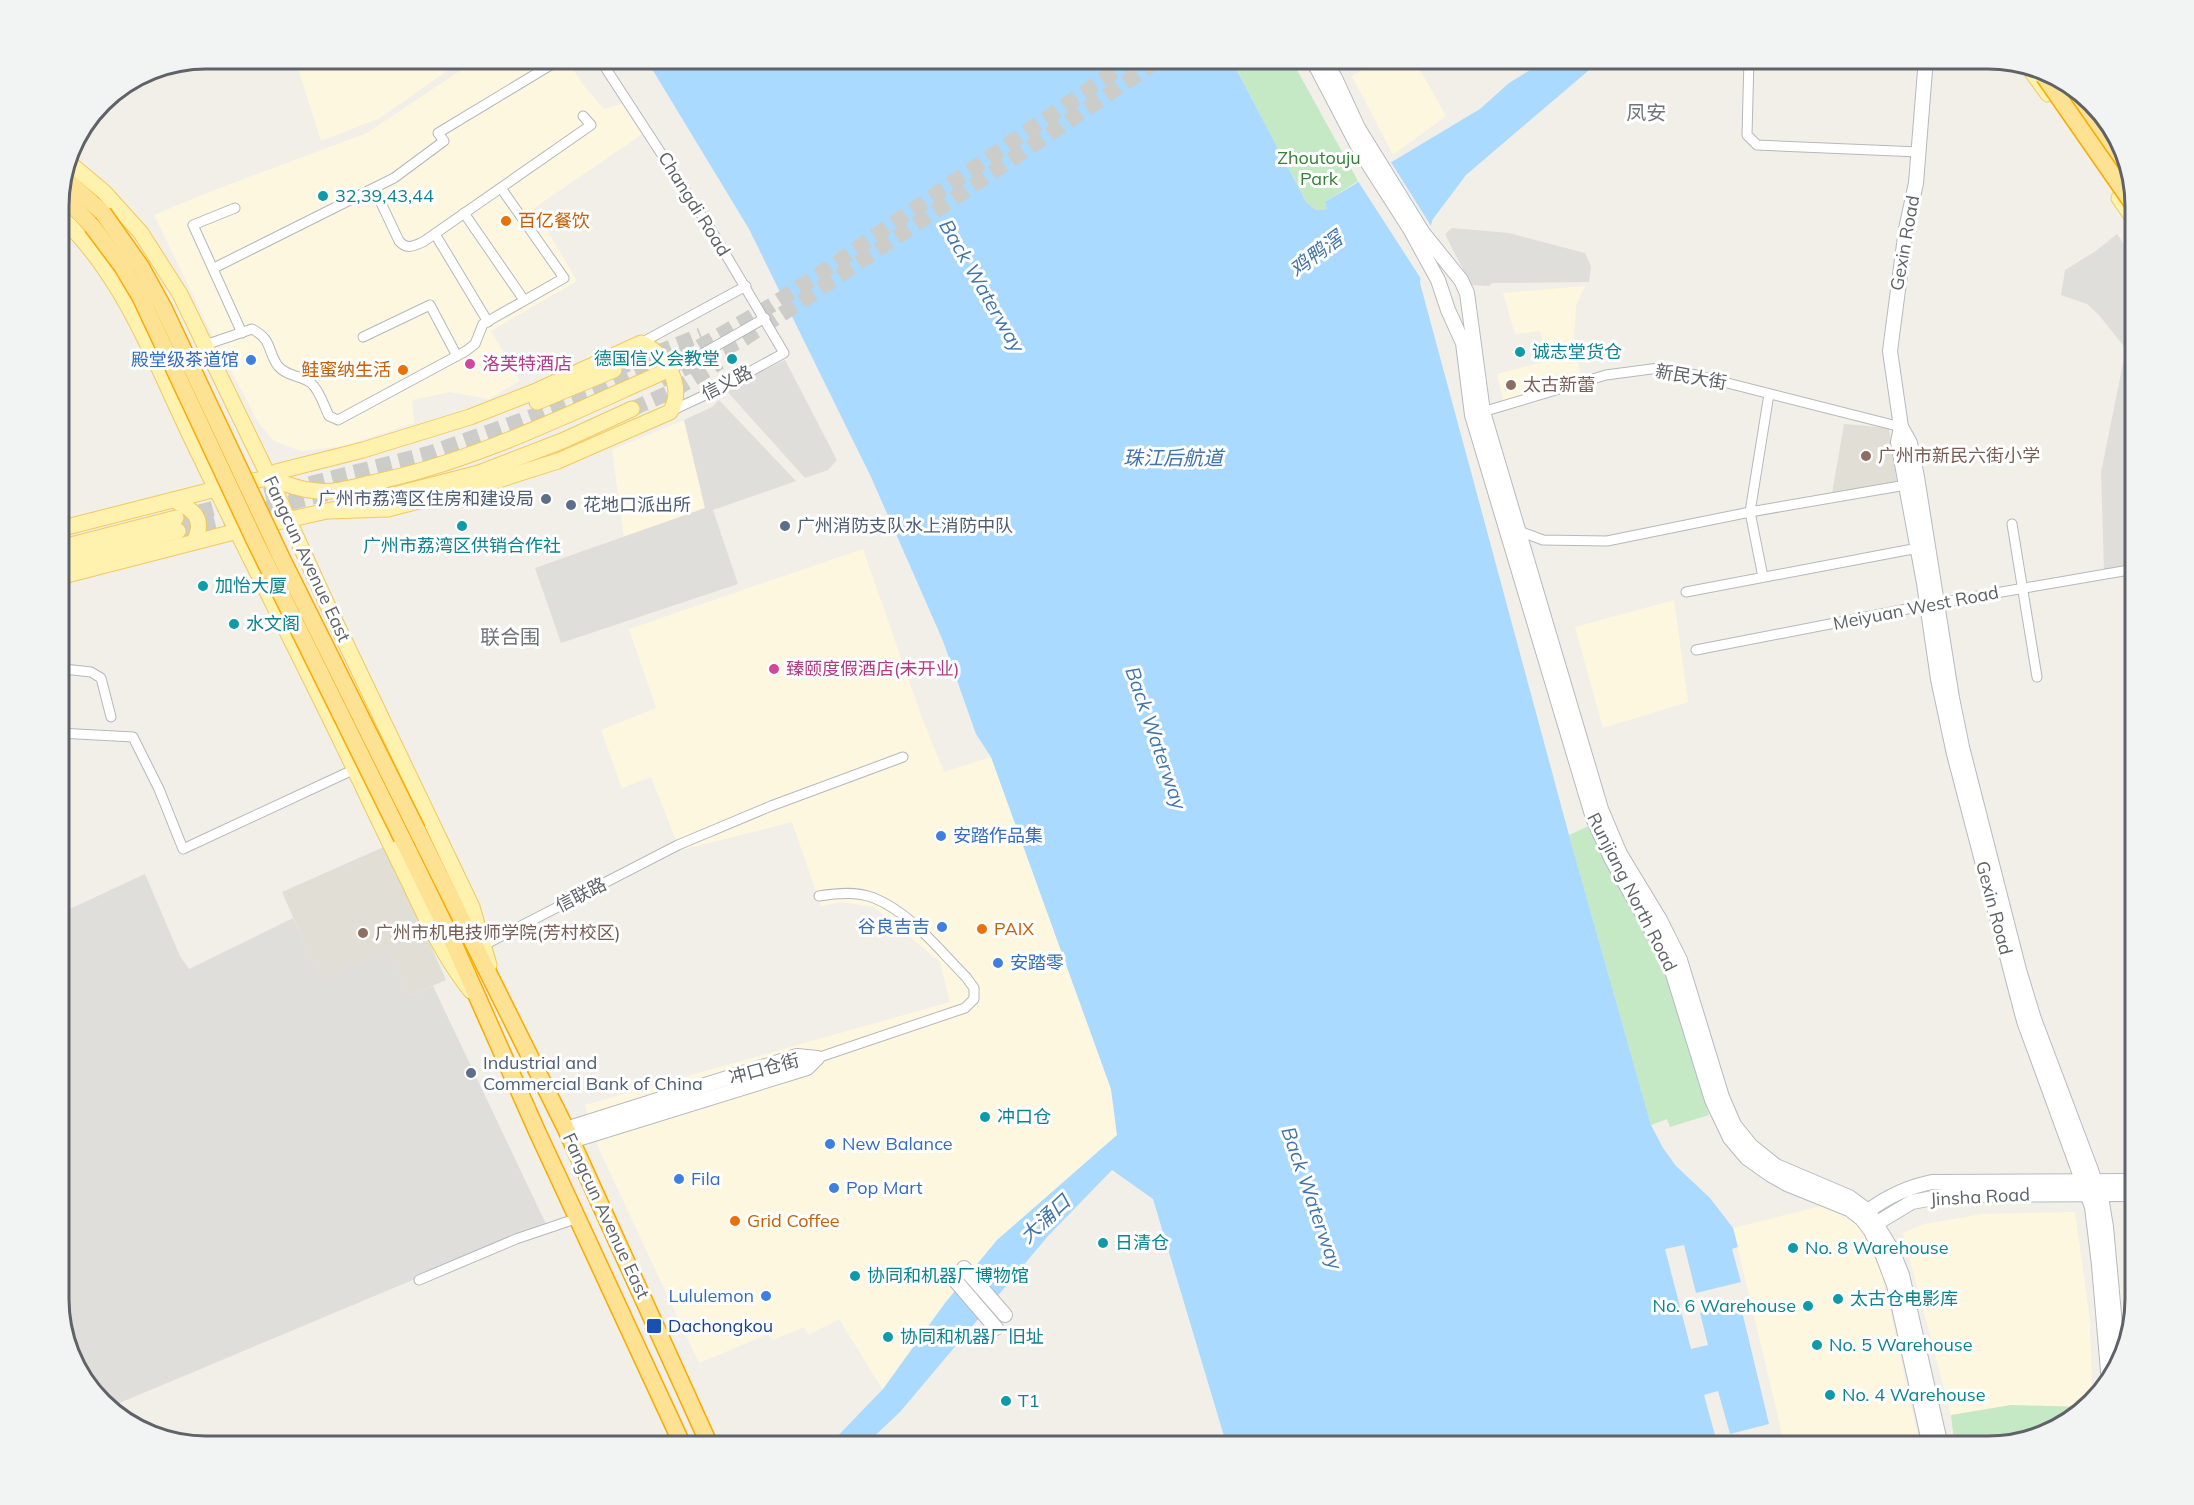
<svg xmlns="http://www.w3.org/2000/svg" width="2194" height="1505" font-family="Mulish,'Noto Sans SC',sans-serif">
<rect width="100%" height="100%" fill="#f1efe8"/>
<g fill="#fef7e0">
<polygon points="1383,58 1401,59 1405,66 1415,61 1446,116 1393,155 1352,76"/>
<polygon points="295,59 295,58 464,59 380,118 321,141"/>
<polygon points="478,59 566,59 584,86 604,109 628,102 647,131 534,208 577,281 491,331 520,381 489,399 450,392 412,400 414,423 344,446 301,451 274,441 258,422 214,338 154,215 212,191 367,133"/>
<polygon points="1585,286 1576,306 1574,338 1581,380 1504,402 1497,374 1548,361 1540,331 1515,334 1503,293"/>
<polygon points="684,420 705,508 624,537 612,450"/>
<polygon points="863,549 922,718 944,772 991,757 1111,1089 1117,1135 997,1240 945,1303 883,1390 839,1319 808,1335 804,1327 773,1340 768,1334 699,1363 599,1149 585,1105 950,1002 940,962 874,907 841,902 821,906 792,822 685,849 678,845 651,777 622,788 601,730 656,708 629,629"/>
<polygon points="1674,600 1688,702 1603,728 1575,627"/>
<polygon points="1826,1205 1847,1216 1861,1230 1879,1260 1920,1446 1785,1446 1733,1228"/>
<polygon points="2075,1212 2090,1321 2092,1397 2081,1407 2011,1405 1951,1415 1903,1233 1924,1224 1982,1214"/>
</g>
<g fill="#e0deda">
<polygon points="1452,228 1509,233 1585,253 1591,266 1589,282 1492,283 1489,286 1471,285 1445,234"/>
<polygon points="2117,234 2135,260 2135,565 2104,571 2101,472 2126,349 2099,315 2087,304 2061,295 2065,270 2096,251"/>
<polygon points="785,360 837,460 828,470 805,478 725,389"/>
<polygon points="719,400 796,481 713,510 738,584 561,643 535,568 705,508 684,420 712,407"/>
<polygon points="145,874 180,956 189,969 293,918 320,978 388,948 410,996 433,986 546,1224 110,1407 78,1373 59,1309 59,914"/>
</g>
<g fill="#e1ded6">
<polygon points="1844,424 1889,428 1897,484 1832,494"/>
<polygon points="386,846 446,980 410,996 388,949 320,979 282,892"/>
</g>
<g fill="#c5e8c5">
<polygon points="1231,59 1291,59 1358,181 1325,202 1327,209 1316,210 1306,202"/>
<polygon points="1589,826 1662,960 1709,1115 1670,1127 1667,1119 1651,1125 1569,835"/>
<polygon points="2011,1405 2081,1407 2054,1431 1954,1440 1951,1415"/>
</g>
<polygon fill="#aadaff" points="646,59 1231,59 1306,202 1316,210 1327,209 1325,202 1480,109 1509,83 1548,59 1602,59 1466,175 1433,219 1425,242 1420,283 1569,835 1651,1125 1663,1148 1676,1166 1710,1198 1733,1228 1738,1247 1732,1249 1741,1282 1696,1293 1684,1245 1665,1249 1691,1349 1708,1345 1700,1313 1740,1303 1769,1424 1730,1434 1718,1391 1704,1395 1718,1446 1227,1446 1153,1199 1112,1170 1048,1236 900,1412 864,1446 828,1446 883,1389 945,1303 997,1240 1117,1135 1111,1089 991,757 976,734 943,641 871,477 749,229"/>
<polygon fill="#f1efe8" points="1389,159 1433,229 1428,242 1423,282 1356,178"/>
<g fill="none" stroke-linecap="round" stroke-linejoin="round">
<g stroke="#ccccc8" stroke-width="15" stroke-dasharray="15 8" stroke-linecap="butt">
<polyline points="614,370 701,335"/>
<polyline points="661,380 742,340 793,307 1162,58"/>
<polyline points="632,409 673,391 720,362"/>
<polyline points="176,518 430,453 592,395 699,347 772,305 821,273 1134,58"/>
<polyline points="178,531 329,493"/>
</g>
<defs>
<g id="street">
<polyline points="599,58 713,233 784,353 720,388 671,411"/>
<polyline points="1749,58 1747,135 1757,145 1919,152"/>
<path d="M374 188 399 241C407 250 413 246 423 242L591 125 583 116"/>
<polyline points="235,208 193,225 242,333"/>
<polyline points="464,213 524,300"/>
<polyline points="435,234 488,322"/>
<polyline points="214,268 394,178 444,141 438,133 559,60"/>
<polyline points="363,337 430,305 457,356"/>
<polyline points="641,343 746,286"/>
<path d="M205 345 252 329C273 340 267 351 278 366 286 376 302 376 311 383 320 391 324 406 329 416L338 420 466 351 475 344 483 324 564 278 501 188"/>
<polyline points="668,370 702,354 765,318"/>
<polyline points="1479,413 1606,375 1659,368 1688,373 1901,427"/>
<polyline points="2012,524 2037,677"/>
<polyline points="1519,531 1543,540 1607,541 1750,512 1906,485"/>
<polyline points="1763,577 1750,512 1769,394"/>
<polyline points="1686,592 1918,548"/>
<polyline points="1696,650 1938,603 2135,569"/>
<polyline points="59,663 64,669 91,672 101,678 111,717"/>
<polyline points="59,733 133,737 159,789 183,849 355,769"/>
<polyline points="484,945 678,845 771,806 903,757"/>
<path d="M817 1058 965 1008 974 999V988L966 977C939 950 911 913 874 898 857 891 837 893 819 896"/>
<polyline points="419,1280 516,1239 578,1218"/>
</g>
<g id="secondary">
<polyline points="1309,58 1317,68 1362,154 1410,229 1438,280 1448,310 1463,343 1472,415 1593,818 1611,858 1669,961 1712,1100 1730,1138 1747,1158 1771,1175 1787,1184 1849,1209 1862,1219 1871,1231 1883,1256 1894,1285 1930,1446"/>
<polyline points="1323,58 1335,78 1358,128 1423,233 1461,280 1467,293 1483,412 1601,809 1620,854 1660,920 1680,960 1722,1097 1734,1125 1751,1146 1776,1166 1849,1197 1868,1211 1892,1250 1902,1275 1941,1446"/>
<polyline points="1926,58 1916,183 1906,229 1890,351 1901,427 1898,442 1924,583 1938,679 1954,754 2024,1021 2092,1207 2099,1265 2109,1383"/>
<polyline points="2115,132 2116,133"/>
<polyline points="1901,427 1910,443 1917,477 1952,698 1962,747 2019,970 2034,1019 2091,1170 2102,1203 2106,1227 2118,1358"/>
<polyline points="566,1129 797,1056 817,1058"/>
<polyline points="571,1141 807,1068 817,1058"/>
<path d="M1866 1219 1868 1211C1888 1196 1907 1187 1932 1182L2135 1181"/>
<polyline points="1868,1223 1877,1223 1912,1202 1949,1195 2135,1194"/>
<polyline points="964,1268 1005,1315"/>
<polyline points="954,1279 996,1328"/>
</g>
<g id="primary">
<polyline points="2032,72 2048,94"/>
<polyline points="67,161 104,192 141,233 180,294 269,477 325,600 472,907 489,965"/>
<polyline points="2119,198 2135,221"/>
<path d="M59 215C122 274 152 355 188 431 242 544 300 655 354 768 372 806 390 844 409 882 427 920 444 958 471 991"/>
<polyline points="537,402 614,370"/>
<path d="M269 477 276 472 363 450 470 417 534 392 641 343C666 353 686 388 670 412L558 461 492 482 388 509 328 511"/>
<path d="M269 477C284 484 301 490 317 491 335 493 354 487 371 483 474 462 573 412 668 370"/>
<path d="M173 500C193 509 206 518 194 542"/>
<polyline points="362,503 479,473 562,441 632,409"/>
<polyline points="59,529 216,489 277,476"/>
<polyline points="59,548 176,518"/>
<polyline points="59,563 178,531"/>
<polyline points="59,577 238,531 336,509"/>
</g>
<g id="highway">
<polyline points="2068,83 2125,165"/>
<polyline points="63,177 103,213"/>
<polyline points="60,193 92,226"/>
<polyline points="417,830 566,1129 710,1446"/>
<polyline points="402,838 453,942 536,1129 683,1446"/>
</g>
</defs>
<use href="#street" stroke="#b5b8bc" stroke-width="11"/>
<use href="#secondary" stroke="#b6babf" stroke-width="16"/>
<use href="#primary" stroke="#f2c960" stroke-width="17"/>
<use href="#highway" stroke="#f9ab00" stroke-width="19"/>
<use href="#street" stroke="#fff" stroke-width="9"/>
<use href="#secondary" stroke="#fff" stroke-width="14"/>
<use href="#primary" stroke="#fff2af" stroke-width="15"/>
<use href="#highway" stroke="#fde293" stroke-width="16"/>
<defs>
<g id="highway-bridge">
<polyline points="2044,76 2135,207"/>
<polyline points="103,213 141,267 163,307 282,559 417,830"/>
<polyline points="92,226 122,266 141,298 255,541 402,838"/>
</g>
</defs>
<use href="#highway-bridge" stroke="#f9ab00" stroke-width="19" stroke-linecap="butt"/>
<use href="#highway-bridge" stroke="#fde293" stroke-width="16"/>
</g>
<g fill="#0f9aa8" stroke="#fff" stroke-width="2">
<circle cx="323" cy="196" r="6"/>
<circle cx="1520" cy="352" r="6"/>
<circle cx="732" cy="359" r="6"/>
<circle cx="462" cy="526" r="6"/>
<circle cx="203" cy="586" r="6"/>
<circle cx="234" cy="624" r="6"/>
<circle cx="985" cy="1117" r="6"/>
<circle cx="1103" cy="1243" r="6"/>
<circle cx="1793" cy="1248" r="6"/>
<circle cx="855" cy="1276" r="6"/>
<circle cx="1838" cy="1299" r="6"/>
<circle cx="1808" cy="1306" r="6"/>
<circle cx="888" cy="1337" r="6"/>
<circle cx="1817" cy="1345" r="6"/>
<circle cx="1830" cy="1395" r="6"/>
<circle cx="1006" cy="1401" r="6"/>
</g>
<g fill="#e8710a" stroke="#fff" stroke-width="2">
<circle cx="506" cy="221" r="6"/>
<circle cx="403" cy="370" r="6"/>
<circle cx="982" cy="929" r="6"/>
<circle cx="735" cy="1221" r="6"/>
</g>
<g fill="#3f7fe0" stroke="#fff" stroke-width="2">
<circle cx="251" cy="360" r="6"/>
<circle cx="941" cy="836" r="6"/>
<circle cx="942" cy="927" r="6"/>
<circle cx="998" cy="963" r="6"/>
<circle cx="830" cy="1144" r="6"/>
<circle cx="679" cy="1179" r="6"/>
<circle cx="834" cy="1188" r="6"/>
<circle cx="766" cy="1296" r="6"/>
</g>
<g fill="#d1479c" stroke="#fff" stroke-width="2">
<circle cx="470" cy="364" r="6"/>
<circle cx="774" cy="669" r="6"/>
</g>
<g fill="#8d6e63" stroke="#fff" stroke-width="2">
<circle cx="1511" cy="385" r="6"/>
<circle cx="1866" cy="456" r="6"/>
<circle cx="363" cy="933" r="6"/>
</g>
<g fill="#5c6f8a" stroke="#fff" stroke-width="2">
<circle cx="546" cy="499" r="6"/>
<circle cx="571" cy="505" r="6"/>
<circle cx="785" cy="526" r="6"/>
<circle cx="471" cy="1073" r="6"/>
</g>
<rect fill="#1a4fb4" stroke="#fff" stroke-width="2" x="646" y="1318" width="16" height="16" rx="3"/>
<g text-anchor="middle" stroke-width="6" stroke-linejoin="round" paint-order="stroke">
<g font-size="18" fill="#348238" stroke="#fff">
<text x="1319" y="164">Zhoutouju<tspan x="1319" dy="21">Park</tspan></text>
</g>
<g font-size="18" fill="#0d838f" stroke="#fff" text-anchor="start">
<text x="335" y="202">32,39,43,44</text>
<text x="1532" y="358">诚志堂货仓</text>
<text x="720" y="365" text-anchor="end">德国信义会教堂</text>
<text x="462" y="552" text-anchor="middle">广州市荔湾区供销合作社</text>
<text x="215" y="592">加怡大厦</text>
<text x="246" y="630">水文阁</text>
<text x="997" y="1123">冲口仓</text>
<text x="1115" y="1249">日清仓</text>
<text x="1805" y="1254">No. 8 Warehouse</text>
<text x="867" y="1282">协同和机器厂博物馆</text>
<text x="1850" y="1305">太古仓电影库</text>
<text x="1796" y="1312" text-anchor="end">No. 6 Warehouse</text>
<text x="900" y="1343">协同和机器厂旧址</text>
<text x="1829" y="1351">No. 5 Warehouse</text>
<text x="1842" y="1401">No. 4 Warehouse</text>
<text x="1018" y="1407">T1</text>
</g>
<g font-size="18" fill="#5f6368" stroke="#fff">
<text transform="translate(694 204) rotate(58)" y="6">Changdi Road</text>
<text transform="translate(1905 243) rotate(-80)" y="6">Gexin Road</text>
<text transform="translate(1691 377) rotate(10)" y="6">新民大街</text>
<text transform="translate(727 383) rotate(-27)" y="6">信义路</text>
<text transform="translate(307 559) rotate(65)" y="6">Fangcun Avenue East</text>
<text transform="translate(1916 608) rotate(-11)" y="6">Meiyuan West Road</text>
<text transform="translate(1632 892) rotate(63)" y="6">Runjiang North Road</text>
<text transform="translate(581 895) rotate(-27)" y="6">信联路</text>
<text transform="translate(1994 908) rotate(75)" y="6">Gexin Road</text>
<text transform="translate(764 1069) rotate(-15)" y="6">冲口仓街</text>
<text transform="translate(1980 1197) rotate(-3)" y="6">Jinsha Road</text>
<text transform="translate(606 1216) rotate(65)" y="6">Fangcun Avenue East</text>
</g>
<g font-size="18" fill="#c56008" stroke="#fff" text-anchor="start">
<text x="518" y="227">百亿餐饮</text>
<text x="391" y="376" text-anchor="end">鲑蜜纳生活</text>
<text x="994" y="935">PAIX</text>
<text x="747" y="1227">Grid Coffee</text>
</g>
<g font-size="18" fill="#366cbe" stroke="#fff" text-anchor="start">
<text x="239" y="366" text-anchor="end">殿堂级茶道馆</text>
<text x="953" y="842">安踏作品集</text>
<text x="930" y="933" text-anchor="end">谷良吉吉</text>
<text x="1010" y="969">安踏零</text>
<text x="842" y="1150">New Balance</text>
<text x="691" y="1185">Fila</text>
<text x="846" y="1194">Pop Mart</text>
<text x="754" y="1302" text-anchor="end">Lululemon</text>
</g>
<g font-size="18" fill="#b23c85" stroke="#fff" text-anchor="start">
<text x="482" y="370">洛芙特酒店</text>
<text x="786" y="675">臻颐度假酒店(未开业)</text>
</g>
<g font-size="18" fill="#785e54" stroke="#fff" text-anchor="start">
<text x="1523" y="391">太古新蕾</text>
<text x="1878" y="462">广州市新民六街小学</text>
<text x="375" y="939">广州市机电技师学院(芳村校区)</text>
</g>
<g font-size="18" fill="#4e5e75" stroke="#fff" text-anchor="start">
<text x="534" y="505" text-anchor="end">广州市荔湾区住房和建设局</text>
<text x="583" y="511">花地口派出所</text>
<text x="797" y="532">广州消防支队水上消防中队</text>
<text x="483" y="1069">Industrial and<tspan x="483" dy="21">Commercial Bank of China</tspan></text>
</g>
<g font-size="18" fill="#164399" stroke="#fff" text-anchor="start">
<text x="668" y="1332">Dachongkou</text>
</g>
<g font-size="20" fill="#70757a" stroke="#fff">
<text x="1646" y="120">凤安</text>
<text x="510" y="644">联合围</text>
</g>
<g font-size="20" font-style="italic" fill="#4174aa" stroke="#fff">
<text transform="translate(1316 254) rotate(-37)" y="7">鸡鸭滘</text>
<text transform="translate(982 286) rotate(60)" y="7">Back Waterway</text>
<text x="1173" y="465">珠江后航道</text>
<text transform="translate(1156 738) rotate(71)" y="7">Back Waterway</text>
<text transform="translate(1312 1198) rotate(71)" y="7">Back Waterway</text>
<text transform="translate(1045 1219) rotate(-43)" y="7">大涌口</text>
</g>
</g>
<path d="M0 0H2194V1505H0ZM206 69H1988A137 137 0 0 1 2125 206V1299A137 137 0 0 1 1988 1436H206A137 137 0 0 1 69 1299V206A137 137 0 0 1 206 69Z" fill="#f2f3f3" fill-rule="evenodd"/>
<path fill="none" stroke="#5f6368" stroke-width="3" d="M206 69H1988A137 137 0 0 1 2125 206V1299A137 137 0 0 1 1988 1436H206A137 137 0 0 1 69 1299V206A137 137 0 0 1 206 69Z"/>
</svg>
